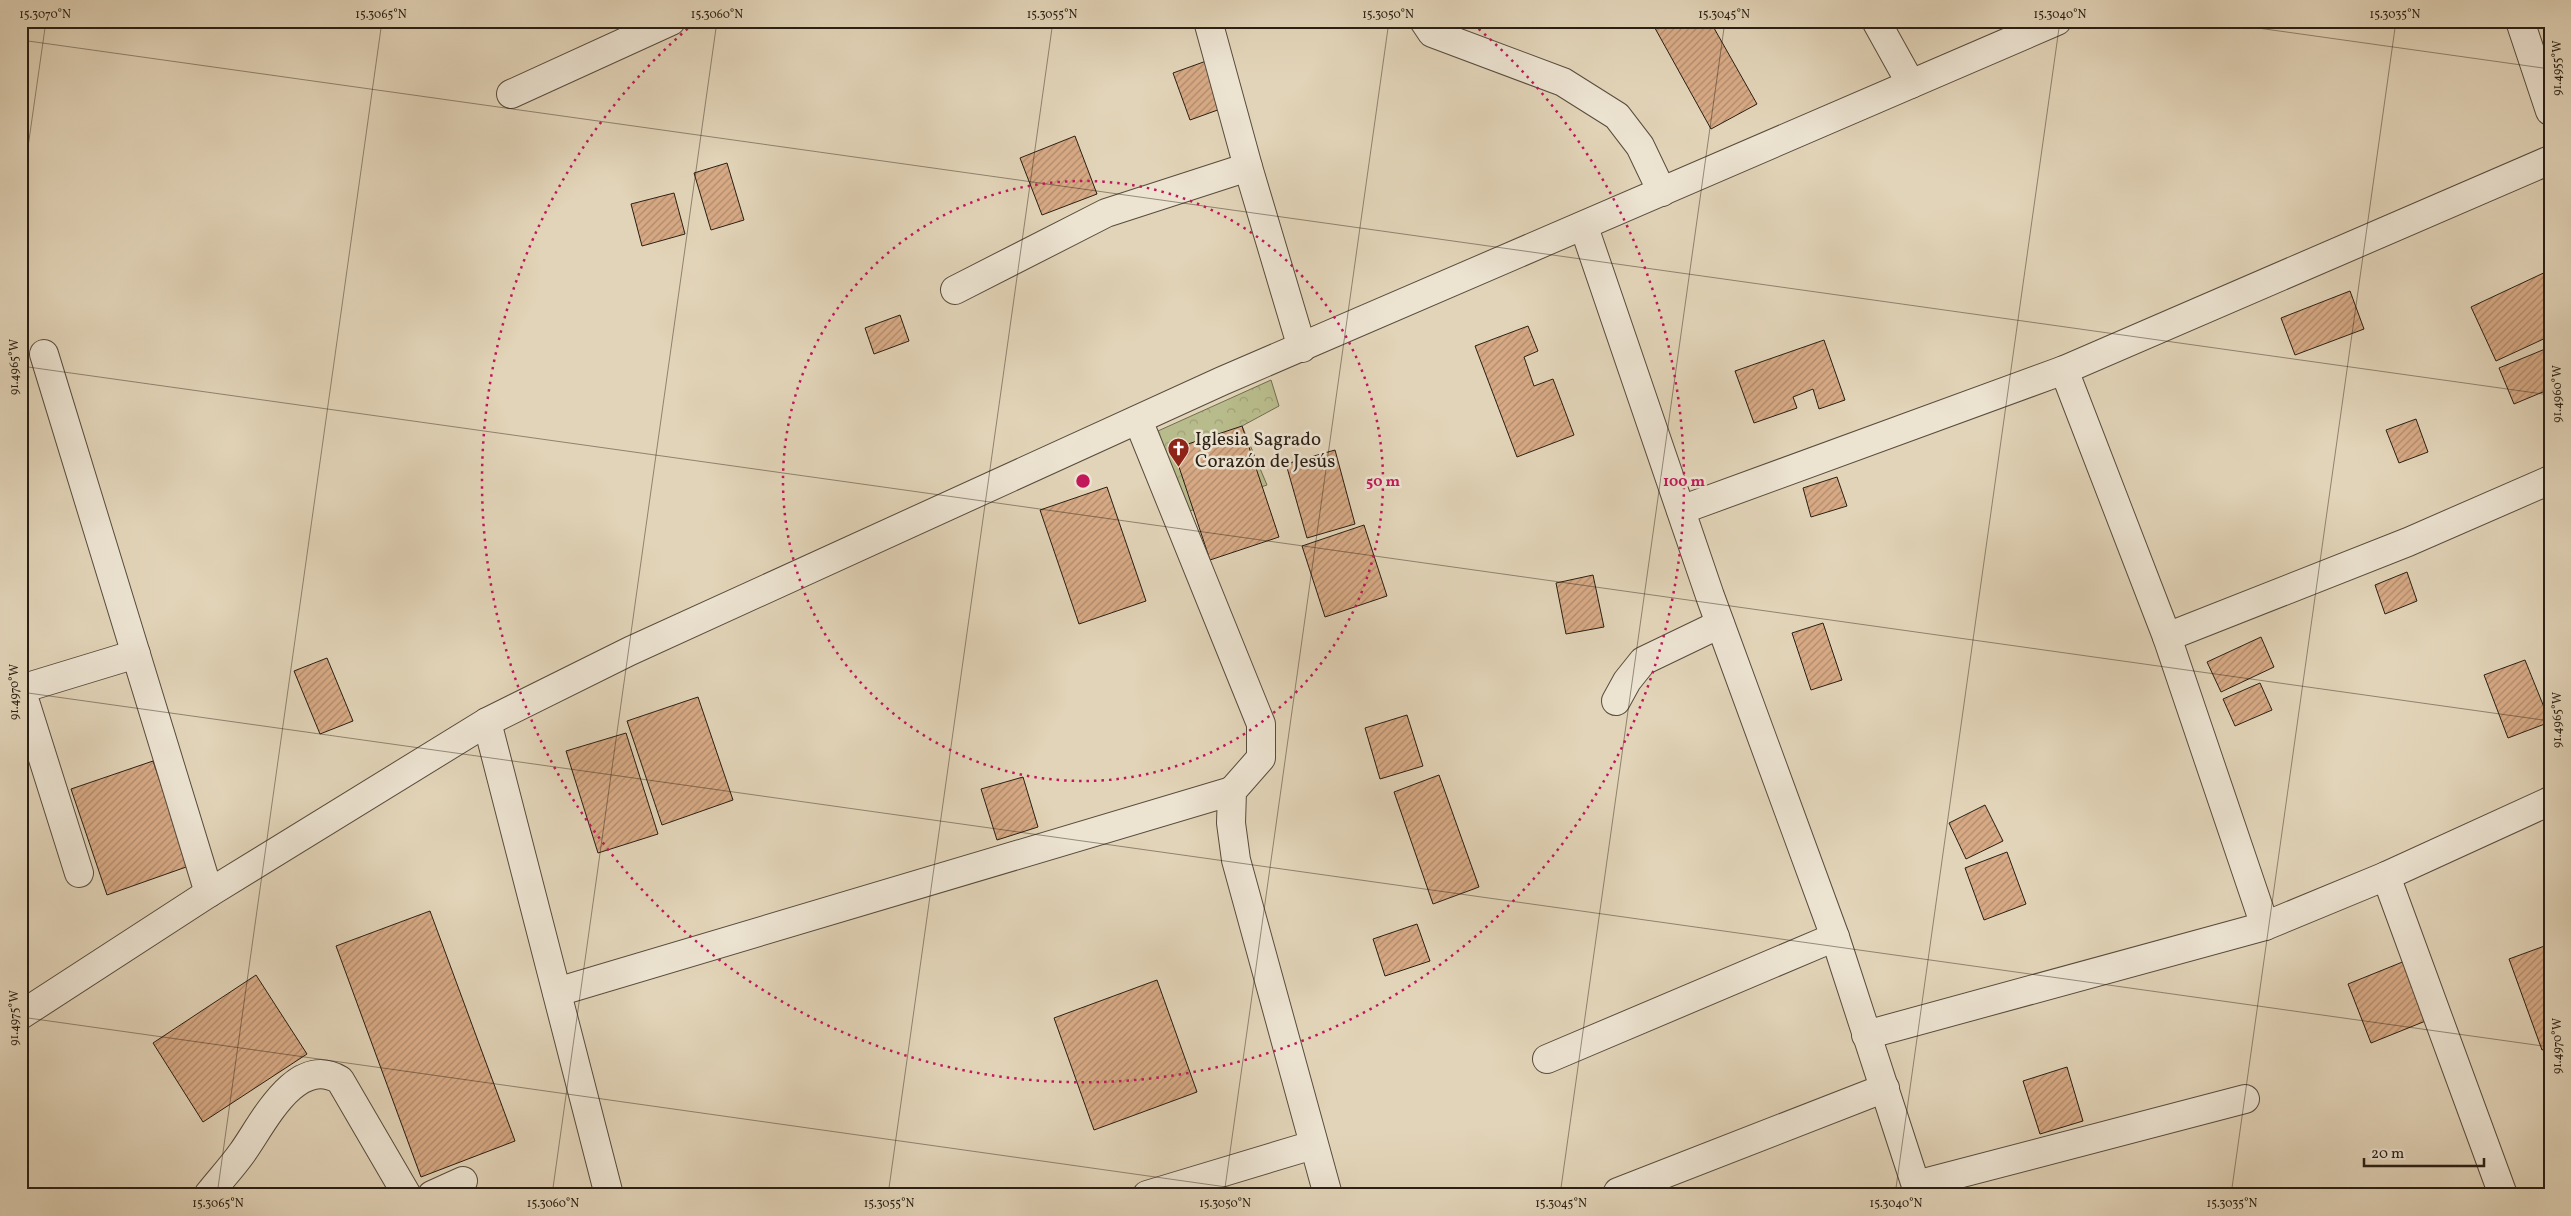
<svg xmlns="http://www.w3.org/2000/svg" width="2571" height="1216" font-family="Vollkorn,serif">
<defs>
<pattern id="park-crowns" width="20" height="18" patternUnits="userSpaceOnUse" patternTransform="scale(1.25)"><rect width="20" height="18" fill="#b8bb8b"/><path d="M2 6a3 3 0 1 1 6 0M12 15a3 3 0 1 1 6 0" fill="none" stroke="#9ea077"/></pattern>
<pattern id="building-hatch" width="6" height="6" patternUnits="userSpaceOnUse" patternTransform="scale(1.25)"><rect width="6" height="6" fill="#d7aa85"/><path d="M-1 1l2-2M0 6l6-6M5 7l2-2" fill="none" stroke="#af8a6c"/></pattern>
</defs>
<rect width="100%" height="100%" fill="#e2d4b8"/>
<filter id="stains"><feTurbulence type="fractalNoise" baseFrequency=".004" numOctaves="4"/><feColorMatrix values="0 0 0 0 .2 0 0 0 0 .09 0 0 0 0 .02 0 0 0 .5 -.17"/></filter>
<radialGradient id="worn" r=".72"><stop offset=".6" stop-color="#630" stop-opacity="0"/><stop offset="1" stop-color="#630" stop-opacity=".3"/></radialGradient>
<polygon fill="url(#park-crowns)" stroke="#716d50" points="1271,380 1279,406 1242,426 1267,485 1181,514 1149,435"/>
<g fill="url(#building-hatch)" stroke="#2a1f14">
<polygon points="1651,21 1710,21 1757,104 1711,129"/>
<polygon points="1209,60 1226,107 1190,120 1173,73"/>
<polygon points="1075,136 1097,194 1042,215 1020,158"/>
<polygon points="727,163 744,220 711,230 694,173"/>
<polygon points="674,193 685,234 642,246 631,204"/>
<polygon points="2550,270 2550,336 2496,361 2471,307"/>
<polygon points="2350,291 2364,329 2295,355 2281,318"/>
<polygon points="900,315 909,341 874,354 865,328"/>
<polygon points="1528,326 1538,351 1524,357 1534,386 1553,379 1574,435 1517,457 1475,346"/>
<polygon points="1824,340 1845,400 1819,409 1813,389 1793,397 1797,408 1754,423 1735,371"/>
<polygon points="2550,347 2550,389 2514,404 2499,368"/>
<polygon points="2416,419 2428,452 2399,463 2386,430"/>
<polygon points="1242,426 1279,537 1210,560 1173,449"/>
<polygon points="1335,450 1355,524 1307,538 1286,464"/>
<polygon points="1837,477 1847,506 1811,517 1803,488"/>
<polygon points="1107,487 1146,601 1079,624 1040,510"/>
<polygon points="1364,525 1387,596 1325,617 1302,546"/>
<polygon points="2407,572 2417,601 2385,614 2375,585"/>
<polygon points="1593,575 1604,627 1566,634 1556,583"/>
<polygon points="1823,623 1842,680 1811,690 1792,633"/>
<polygon points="2261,637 2274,667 2221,692 2207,662"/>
<polygon points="327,658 353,721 320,734 294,671"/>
<polygon points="2525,660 2550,722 2508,738 2484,675"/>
<polygon points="2260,683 2272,710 2235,726 2223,699"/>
<polygon points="698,697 733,800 662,825 627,721"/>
<polygon points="1407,715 1423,766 1380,779 1365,728"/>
<polygon points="626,733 658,834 598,853 566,751"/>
<polygon points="153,761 189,866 107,895 71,789"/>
<polygon points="1439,775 1479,887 1433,904 1394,792"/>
<polygon points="1023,777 1038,827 997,840 981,789"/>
<polygon points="1985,805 2003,841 1966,859 1949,823"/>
<polygon points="2007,852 2026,904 1984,920 1965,868"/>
<polygon points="430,911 515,1141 421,1177 336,946"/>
<polygon points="1417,924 1430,961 1385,976 1373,939"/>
<polygon points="2550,944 2550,1047 2542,1050 2509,959"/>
<polygon points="2405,961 2428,1020 2371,1043 2348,984"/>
<polygon points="256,975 307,1054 203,1122 153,1043"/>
<polygon points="1157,980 1197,1092 1094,1130 1054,1018"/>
<polygon points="2067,1067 2083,1121 2040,1134 2023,1081"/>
</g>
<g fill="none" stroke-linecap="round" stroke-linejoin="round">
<defs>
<g id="minor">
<polyline points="1208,21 1248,167 1302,348"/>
<polyline points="1424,21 1432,33 1563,82 1617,116 1640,146 1662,192"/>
<polyline points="1876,21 1911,84"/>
<polyline points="2520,21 2550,111"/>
<polyline points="511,94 671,21"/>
<polyline points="1584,227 1710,596 1835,937 1919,1195"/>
<polyline points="955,290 1106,213 1248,167"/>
<polyline points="44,354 209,893"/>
<polyline points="2064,370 2167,637 2265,926"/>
<polyline points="1138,420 1261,724 1261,758 1232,791 1231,823 1236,860 1328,1195"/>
<polyline points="1681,510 2064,370 2550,160"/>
<polyline points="2167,637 2408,542 2550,480"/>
<polyline points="21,689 79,873"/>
<polyline points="21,689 136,654"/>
<polyline points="1616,701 1627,681 1643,661 1720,624"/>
<polyline points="487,722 609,1195"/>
<polyline points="2386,876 2502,1192"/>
<polyline points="557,992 1232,791"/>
<polyline points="21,1015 209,893 487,722 630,651 1222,381 2057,21"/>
<polyline points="1866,1035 2265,926 2386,876 2550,801"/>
<polyline points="1547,1059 1835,937"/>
<polyline points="1916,1185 2245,1099"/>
<polyline points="1618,1192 1885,1088"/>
<path d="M208 1195C219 1181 232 1167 242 1153 263 1124 295 1054 340 1080L407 1195"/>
<polyline points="432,1195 463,1181"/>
<polyline points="1147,1195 1313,1145"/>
</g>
</defs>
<use href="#minor" stroke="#584c3d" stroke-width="30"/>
<use href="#minor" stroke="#ece3d1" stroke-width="28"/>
</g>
<path fill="none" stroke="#2a1f14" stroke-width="1" stroke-opacity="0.45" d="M2208 21 2550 69M21 40 2550 395M21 196 46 21M21 366 2550 721M21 692 2550 1047M21 1017 1283 1195M217 1195 382 21M552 1195 717 21M888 1195 1053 21M1224 1195 1389 21M1560 1195 1725 21M1895 1195 2060 21M2231 1195 2396 21"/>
<g fill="none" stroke="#c2185b" stroke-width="2.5" stroke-dasharray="2.5 5">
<circle cx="1083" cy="481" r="300"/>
<path d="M1473 24A601 601 0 1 1 693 24"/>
</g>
<defs>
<symbol id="church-pin" viewBox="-11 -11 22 30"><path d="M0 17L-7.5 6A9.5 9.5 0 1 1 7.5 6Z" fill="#8f2418" stroke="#ece3d1"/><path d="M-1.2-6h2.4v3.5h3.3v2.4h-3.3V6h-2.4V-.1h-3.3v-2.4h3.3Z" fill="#fff"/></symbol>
</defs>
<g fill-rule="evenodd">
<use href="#church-pin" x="1166" y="436" width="25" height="34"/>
</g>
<g text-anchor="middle" stroke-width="5" stroke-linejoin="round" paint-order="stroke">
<g font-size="19" fill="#2a1f14" stroke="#ece3d1" text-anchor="start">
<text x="1195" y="445">Iglesia Sagrado<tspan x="1195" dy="22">Corazón de Jesús</tspan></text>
</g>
</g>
<circle cx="1083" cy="481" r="8" fill="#c2185b" stroke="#ece3d1" stroke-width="2.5"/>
<g font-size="15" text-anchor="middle" font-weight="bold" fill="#c2185b" stroke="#ece3d1" stroke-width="5" stroke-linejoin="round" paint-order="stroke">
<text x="1383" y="486">50 m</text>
<text x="1684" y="486">100 m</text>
</g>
<rect width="2571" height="1216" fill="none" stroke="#e2d4b8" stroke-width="55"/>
<path d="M2364 1158v8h120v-8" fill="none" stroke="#2a1f14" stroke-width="2.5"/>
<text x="2371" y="1158" font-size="15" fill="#2a1f14" stroke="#ece3d1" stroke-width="4" paint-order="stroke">20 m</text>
<rect x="28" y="28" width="2516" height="1160" fill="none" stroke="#2a1f14" stroke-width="2"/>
<g font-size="12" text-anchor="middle" fill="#2a1f14">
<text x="45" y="18">15.3070°N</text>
<text x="381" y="18">15.3065°N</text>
<text x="717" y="18">15.3060°N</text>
<text x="1052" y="18">15.3055°N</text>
<text x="1388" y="18">15.3050°N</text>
<text x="1724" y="18">15.3045°N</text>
<text x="2060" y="18">15.3040°N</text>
<text x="2395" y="18">15.3035°N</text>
<text transform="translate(2557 68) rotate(-90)" y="4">91.4955°W</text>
<text transform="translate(14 367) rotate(-90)" y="4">91.4965°W</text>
<text transform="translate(2557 394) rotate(-90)" y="4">91.4960°W</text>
<text transform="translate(14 692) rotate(-90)" y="4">91.4970°W</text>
<text transform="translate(2557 720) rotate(-90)" y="4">91.4965°W</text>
<text transform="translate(14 1018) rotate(-90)" y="4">91.4975°W</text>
<text transform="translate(2557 1046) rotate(-90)" y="4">91.4970°W</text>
<text x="218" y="1207">15.3065°N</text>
<text x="553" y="1207">15.3060°N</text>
<text x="889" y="1207">15.3055°N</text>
<text x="1225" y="1207">15.3050°N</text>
<text x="1561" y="1207">15.3045°N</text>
<text x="1896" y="1207">15.3040°N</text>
<text x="2232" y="1207">15.3035°N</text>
</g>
<rect width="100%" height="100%" filter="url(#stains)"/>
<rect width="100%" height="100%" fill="url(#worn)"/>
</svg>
